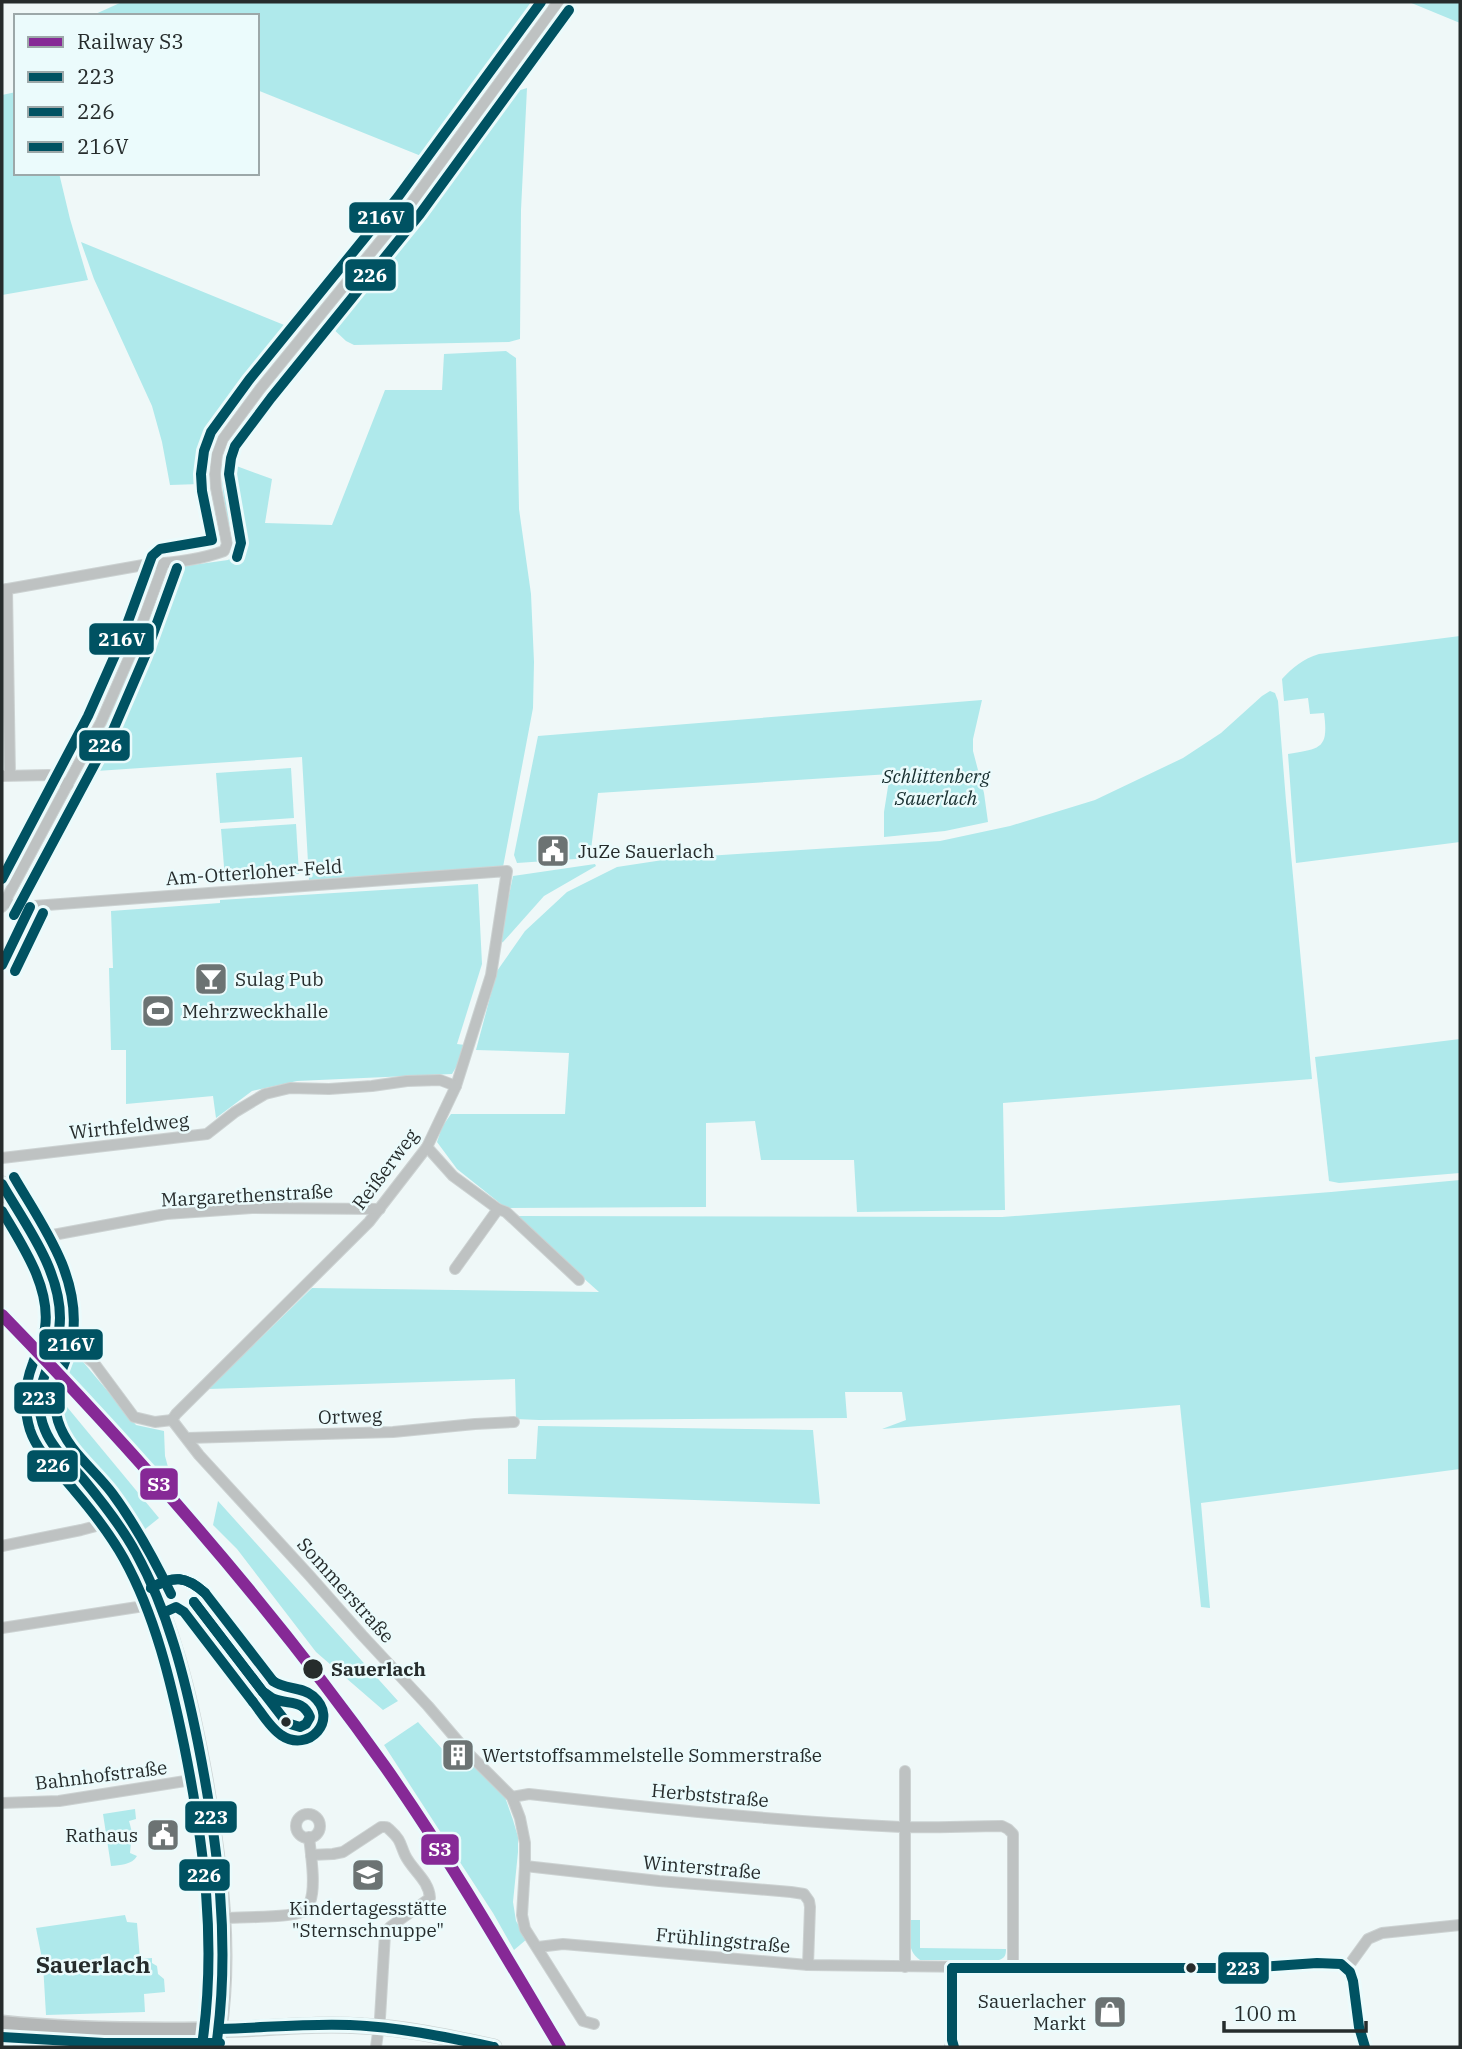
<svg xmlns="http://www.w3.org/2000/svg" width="1462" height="2049" font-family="'IBM Plex Serif',serif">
<rect width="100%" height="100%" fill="#eff8f8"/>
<g fill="#afe9eb">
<polygon points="122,2 545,2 431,160 257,90 257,16 91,16"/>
<polygon points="1409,2 1460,2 1460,23"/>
<polygon points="527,88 521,210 520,339 509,342 354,345 346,341 329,325 433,201 507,94"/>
<polygon points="16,92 16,173 59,173 70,219 88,280 2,295 2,95"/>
<polygon points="81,242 294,329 209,440 200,462 200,484 170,485 162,442 152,406 94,279"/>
<path d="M506 351 516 358 519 509 531 594 534 662 533 708 503 867 309 880 302 757 82 772 101 738 171 568 228 560 239 552C227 524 222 495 221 464H231L272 479 265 523 332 525 385 390H442L444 354Z"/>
<path d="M1460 636V842L1296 863 1288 754C1320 748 1329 750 1324 713L1310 714 1308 698 1284 701 1282 679C1293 667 1303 659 1319 654Z"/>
<polygon points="1270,691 1275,693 1278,701 1286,801 1312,1079 1003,1103 1005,1210 857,1212 854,1160 761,1160 755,1121 706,1123 706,1207 506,1208 457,1169 437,1142 442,1127 451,1114 565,1114 569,1053 476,1050 497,971 525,931 567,892 617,867 676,858 940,841 1010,826 1095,800 1183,758 1221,733 1262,696"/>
<polygon points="982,700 973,739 973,751 984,793 988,822 945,831 884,837 884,812 890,774 598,793 590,858 517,863 514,855 538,736"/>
<polygon points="291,768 294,818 220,823 216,773"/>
<polygon points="296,824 299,874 225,879 221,829"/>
<polygon points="595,864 596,866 544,896 503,942 499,944 513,876"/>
<polygon points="478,884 482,964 457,1044 465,1045 461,1059 452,1074 297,1081 252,1091 216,1118 213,1096 126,1104 126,1050 111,1050 109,968 113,968 111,911 220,903 220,900"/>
<polygon points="1460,1039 1460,1173 1339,1183 1329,1181 1315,1057"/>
<polygon points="1460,1180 1460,1469 1201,1503 1210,1608 1201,1607 1180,1405 882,1429 906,1420 902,1392 845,1392 847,1418 539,1420 516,1419 515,1379 208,1389 312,1288 599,1292 514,1216 1002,1217 1331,1192"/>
<polygon points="65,1352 79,1357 136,1425 164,1431 165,1456 171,1478 179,1492 175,1496 56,1360 59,1355"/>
<polygon points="48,1384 159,1518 139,1534 55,1434 45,1409"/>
<polygon points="538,1426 813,1430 820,1504 508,1494 508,1459 536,1459"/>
<polygon points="218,1501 398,1701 383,1710 316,1652 237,1549 213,1525"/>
<polygon points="418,1722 451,1759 457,1760 464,1754 505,1797 513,1820 518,1837 518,1852 513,1902 516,1921 527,1939 514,1950 493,1913 384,1745"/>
<path d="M135 1809 136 1819 129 1821 132 1832 130 1853 137 1856C132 1865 120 1865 111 1866L103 1814Z"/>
<polygon points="125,1915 127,1922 137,1923 140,1959 152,1958 152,1963 157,1966 158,1974 164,1979 165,1992 144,1994 145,2012 46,2015 43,1964 36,1928"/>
<path d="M911 1920H920V1948L1006 1949C1006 1955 1005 1958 999 1960H920C906 1950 910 1935 911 1920Z"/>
</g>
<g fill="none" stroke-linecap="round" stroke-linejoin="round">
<defs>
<g id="street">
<polyline points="7,589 10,775"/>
<path d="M2 590 149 564C173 563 202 559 224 551L227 544 216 488 215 474 217 455 223 439 260 389 409 206 558 2"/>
<polyline points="2,776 49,775 68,785"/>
<polyline points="4,902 20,907 507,871 491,975 456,1086 427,1147 369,1222 176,1414 172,1420"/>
<polyline points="2,907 101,722 132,651 164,563"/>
<polyline points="427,1147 453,1176 498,1209 506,1212 579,1280"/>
<polyline points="2,1158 207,1134 235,1112 265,1094 290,1088 329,1089 372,1086 407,1081 440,1080 456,1086"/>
<polyline points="34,1241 42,1237 166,1214 252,1208 380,1209"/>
<polyline points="455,1269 498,1209"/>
<polyline points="57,1339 71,1344 94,1363 134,1417 155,1422 172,1420"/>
<polyline points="172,1420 199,1455 309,1575 362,1635 428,1706 469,1754 512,1797 520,1818 525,1843 525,1866 522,1915 525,1929 583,2021 594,2024"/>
<polyline points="187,1438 393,1432 475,1424 514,1422"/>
<polyline points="2,1546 81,1530 115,1521"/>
<polyline points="2,1628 144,1606 158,1600"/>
<path d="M512 1797 529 1794C653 1808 777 1821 901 1827 935 1828 969 1826 1002 1826L1008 1829 1013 1834V1968"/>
<polyline points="2,1803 59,1801 204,1778"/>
<circle cx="308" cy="1826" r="12"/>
<path d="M311 1855 333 1854 343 1852 381 1827C387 1827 386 1826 391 1831 401 1840 400 1844 405 1855 412 1870 429 1880 430 1898L390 1927 385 1934 380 2018 376 2047"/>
<polyline points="525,1866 659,1881 791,1892 804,1894 809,1901 810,1907 808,1965"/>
<path d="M223 1918C239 1917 293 1918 304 1911 307 1909 309 1905 310 1902 316 1886 311 1855 309 1837"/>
<polyline points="538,1947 563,1944 808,1965 1140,1969 1262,1968 1317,1963 1341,1964 1350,1972 1353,1981 1359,2027 1365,2047"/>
<polyline points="905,1967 905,1771"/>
<polyline points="1347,1968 1368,1939 1382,1933 1460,1925"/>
<polyline points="16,2024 19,2047"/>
<polyline points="950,2047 952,2040 952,1968"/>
</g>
<g id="secondary">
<path d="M2 1184C24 1223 60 1272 60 1318 60 1362 24 1379 45 1430 54 1449 70 1464 84 1480 100 1500 117 1521 131 1544 140 1558 147 1575 154 1591 180 1653 193 1714 205 1779 220 1868 233 1958 216 2047"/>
<path d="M2 2023C81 2031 162 2031 241 2029 282 2027 322 2023 363 2026 407 2028 451 2038 494 2047"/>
</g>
</defs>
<use href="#street" stroke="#ccd2d2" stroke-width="12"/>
<use href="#secondary" stroke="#ccd2d2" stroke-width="17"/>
<use href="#street" stroke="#bec2c2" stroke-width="10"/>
<use href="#secondary" stroke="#b4b7b7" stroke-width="14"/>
<defs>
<g id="bus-1">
<polyline points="2,965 30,907"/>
<path d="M2 1184C25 1224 60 1269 60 1318 60 1361 26 1384 45 1430 53 1450 71 1464 84 1480 103 1503 122 1527 136 1553 168 1611 185 1678 198 1743 218 1844 231 1945 216 2047"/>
<polyline points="194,1602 263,1692"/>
<polyline points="194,1602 263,1692"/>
<path d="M263 1692C267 1694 270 1697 274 1699 289 1705 303 1699 310 1717L306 1724 300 1727 287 1723Z"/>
<polyline points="952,1968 1245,1968 1317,1963 1341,1964 1350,1972 1353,1981 1359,2027 1365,2047"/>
<polyline points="952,1968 952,2040 954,2047"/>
<path d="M220 2029C263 2028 307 2023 350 2025 399 2027 446 2037 494 2047"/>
</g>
<g id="bus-2">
<polyline points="237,557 241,543 229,474 231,458 235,446 271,398 420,214 569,10"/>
<polyline points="14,915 114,728 145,656 177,568"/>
<polyline points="15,971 43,913"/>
<path d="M2 1211C22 1245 51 1287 45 1328 43 1341 37 1352 33 1363 24 1386 23 1407 30 1430 38 1454 59 1471 74 1490 92 1511 110 1534 124 1559 155 1615 171 1682 184 1745 204 1844 217 1944 202 2045"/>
<path d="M151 1588C174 1575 186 1576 205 1593"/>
<path d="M253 1702C261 1712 270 1728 281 1735 309 1754 340 1719 313 1696 301 1686 285 1690 273 1681"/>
<polyline points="2,2037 104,2043 220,2043"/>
</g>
<g id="bus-3">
<polyline points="2,879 88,716 119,646 152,556 160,549 212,540 202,491 201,474 204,451 211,432 249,380 398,197 541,2"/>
<path d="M14 1177C42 1225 80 1275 73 1334 68 1367 47 1385 58 1421 67 1450 94 1469 112 1493 135 1524 154 1559 171 1594"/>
<path d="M151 1588C174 1575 186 1576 205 1593L273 1681"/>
<polyline points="165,1612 176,1607 184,1612 253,1702"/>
</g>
</defs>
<use href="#bus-1" stroke="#ebfbfc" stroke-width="16"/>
<use href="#bus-2" stroke="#ebfbfc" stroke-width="16"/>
<use href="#bus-3" stroke="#ebfbfc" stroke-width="16"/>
<use href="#bus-1" stroke="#005262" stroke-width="10"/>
<use href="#bus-2" stroke="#005262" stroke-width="10"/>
<use href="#bus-3" stroke="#005262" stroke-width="10"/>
<defs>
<path id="rail-1" d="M2 1315C140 1457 271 1606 386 1768 449 1858 504 1953 560 2047"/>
</defs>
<use href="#rail-1" stroke="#ebfbfc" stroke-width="18"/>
<use href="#rail-1" stroke="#862996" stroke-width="12"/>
</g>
<defs>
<symbol id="civic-square" viewBox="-11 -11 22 22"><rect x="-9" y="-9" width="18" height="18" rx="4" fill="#6c7373" stroke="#ebfbfc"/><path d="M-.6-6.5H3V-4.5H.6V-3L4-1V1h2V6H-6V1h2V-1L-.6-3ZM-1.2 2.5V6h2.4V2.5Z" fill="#fff"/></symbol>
<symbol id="bar-square" viewBox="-11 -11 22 22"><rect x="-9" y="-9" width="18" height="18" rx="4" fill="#6c7373" stroke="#ebfbfc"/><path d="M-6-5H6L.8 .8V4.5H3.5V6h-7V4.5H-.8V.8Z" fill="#fff"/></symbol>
<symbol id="stadium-square" viewBox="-11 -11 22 22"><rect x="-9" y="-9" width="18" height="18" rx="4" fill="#6c7373" stroke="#ebfbfc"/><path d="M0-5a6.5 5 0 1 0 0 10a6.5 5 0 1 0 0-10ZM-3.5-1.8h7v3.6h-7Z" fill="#fff"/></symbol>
<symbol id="building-square" viewBox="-11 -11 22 22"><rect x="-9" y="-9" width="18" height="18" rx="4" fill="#6c7373" stroke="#ebfbfc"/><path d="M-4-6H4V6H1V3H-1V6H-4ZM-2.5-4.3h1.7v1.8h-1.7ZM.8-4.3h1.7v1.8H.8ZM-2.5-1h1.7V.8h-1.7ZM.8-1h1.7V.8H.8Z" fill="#fff"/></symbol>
<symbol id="school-square" viewBox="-11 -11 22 22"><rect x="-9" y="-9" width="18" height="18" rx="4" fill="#6c7373" stroke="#ebfbfc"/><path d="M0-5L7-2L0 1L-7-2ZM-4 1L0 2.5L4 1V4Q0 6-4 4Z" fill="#fff"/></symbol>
<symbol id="shop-square" viewBox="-11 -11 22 22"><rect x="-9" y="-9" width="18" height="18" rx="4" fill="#6c7373" stroke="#ebfbfc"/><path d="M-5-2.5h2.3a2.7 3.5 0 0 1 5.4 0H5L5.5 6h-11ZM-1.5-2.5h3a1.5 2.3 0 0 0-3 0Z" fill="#fff"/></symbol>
</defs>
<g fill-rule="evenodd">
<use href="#civic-square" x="534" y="832" width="38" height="38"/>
<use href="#bar-square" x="192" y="960" width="38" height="38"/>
<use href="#stadium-square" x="139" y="992" width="38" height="38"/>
<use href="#building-square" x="439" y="1736" width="38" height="38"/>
<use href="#civic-square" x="144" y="1816" width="38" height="38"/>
<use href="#school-square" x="349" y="1856" width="38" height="38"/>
<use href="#shop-square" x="1091" y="1993" width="38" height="38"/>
</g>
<g fill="#262c2c" stroke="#ebfbfc" stroke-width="2.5">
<circle cx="313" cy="1669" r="11"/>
<circle cx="286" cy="1722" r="6"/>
<circle cx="1191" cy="1968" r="6"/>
</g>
<g text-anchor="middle" stroke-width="5" stroke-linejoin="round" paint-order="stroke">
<g font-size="19" font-style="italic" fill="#172e2f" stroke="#ebfbfc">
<text x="936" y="783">Schlittenberg<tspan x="936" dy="22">Sauerlach</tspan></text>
</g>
<g font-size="19" fill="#262c2c" stroke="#ebfbfc" text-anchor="start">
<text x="578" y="858">JuZe Sauerlach</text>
<text x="235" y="986">Sulag Pub</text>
<text x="182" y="1018">Mehrzweckhalle</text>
<text x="482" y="1762">Wertstoffsammelstelle Sommerstraße</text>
<text x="138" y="1842" text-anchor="end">Rathaus</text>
<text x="368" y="1915" text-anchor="middle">Kindertagesstätte<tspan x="368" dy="22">"Sternschnuppe"</tspan></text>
<text x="1086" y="2008" text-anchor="end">Sauerlacher<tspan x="1086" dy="22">Markt</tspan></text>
</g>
<g font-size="19" fill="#262c2c" stroke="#ebfbfc">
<text transform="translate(254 872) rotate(-4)" y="7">Am-Otterloher-Feld</text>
<text transform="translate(129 1126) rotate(-6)" y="7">Wirthfeldweg</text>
<text transform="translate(385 1169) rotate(-53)" y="7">Reißerweg</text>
<text transform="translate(247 1195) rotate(-3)" y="7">Margarethenstraße</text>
<text transform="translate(350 1416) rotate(-2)" y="7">Ortweg</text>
<text transform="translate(346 1590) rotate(48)" y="7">Sommerstraße</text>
<text transform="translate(101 1775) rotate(-7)" y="7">Bahnhofstraße</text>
<text transform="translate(710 1795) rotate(5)" y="7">Herbststraße</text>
<text transform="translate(702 1867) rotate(5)" y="7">Winterstraße</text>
<text transform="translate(723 1940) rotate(5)" y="7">Frühlingstraße</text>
</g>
<g font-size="19" font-weight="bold" fill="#262c2c" stroke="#ebfbfc" text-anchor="start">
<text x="331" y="1676">Sauerlach</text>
</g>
<g font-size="23" font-weight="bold" fill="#262c2c" stroke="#ebfbfc">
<text x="93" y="1973">Sauerlach</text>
</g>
</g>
<g stroke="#ebfbfc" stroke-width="2.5">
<rect x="348" y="201" width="67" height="33" rx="7" fill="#005262"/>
<rect x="344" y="258" width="53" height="34" rx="7" fill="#005262"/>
<rect x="88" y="622" width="67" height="34" rx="7" fill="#005262"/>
<rect x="78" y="729" width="53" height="33" rx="7" fill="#005262"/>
<rect x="38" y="1328" width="66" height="33" rx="7" fill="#005262"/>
<rect x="13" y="1381" width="53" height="34" rx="7" fill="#005262"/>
<rect x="26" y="1449" width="53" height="34" rx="7" fill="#005262"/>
<rect x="139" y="1467" width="40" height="34" rx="7" fill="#862996"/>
<rect x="184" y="1800" width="54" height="34" rx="7" fill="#005262"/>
<rect x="420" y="1833" width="40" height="33" rx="7" fill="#862996"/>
<rect x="178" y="1858" width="53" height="34" rx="7" fill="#005262"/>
<rect x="1217" y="1951" width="53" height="34" rx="7" fill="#005262"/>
</g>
<g font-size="19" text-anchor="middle" font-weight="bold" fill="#fff">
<text x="381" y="224">216V</text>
<text x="370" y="282">226</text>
<text x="122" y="646">216V</text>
<text x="105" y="752">226</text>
<text x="71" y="1351">216V</text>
<text x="39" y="1405">223</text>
<text x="53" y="1472">226</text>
<text x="159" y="1491">S3</text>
<text x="211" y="1824">223</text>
<text x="440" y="1856">S3</text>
<text x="204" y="1882">226</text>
<text x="1243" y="1975">223</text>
</g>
<rect width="1462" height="2049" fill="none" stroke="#262c2c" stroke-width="7"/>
<rect x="14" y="14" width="245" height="161" fill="#ebfbfc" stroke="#9ca8a9" stroke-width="2"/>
<rect x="28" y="37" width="35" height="10" fill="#862996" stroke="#9ca8a9" stroke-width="2"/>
<text x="77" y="49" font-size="21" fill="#262c2c">Railway S3</text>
<rect x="28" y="72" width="35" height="10" fill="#005262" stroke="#9ca8a9" stroke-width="2"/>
<text x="77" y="84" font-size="21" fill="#262c2c">223</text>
<rect x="28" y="107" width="35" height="10" fill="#005262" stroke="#9ca8a9" stroke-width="2"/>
<text x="77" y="119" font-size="21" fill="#262c2c">226</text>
<rect x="28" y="142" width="35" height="10" fill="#005262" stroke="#9ca8a9" stroke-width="2"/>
<text x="77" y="154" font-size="21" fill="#262c2c">216V</text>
<path d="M1224 2021v10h142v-10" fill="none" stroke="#262c2c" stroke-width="3.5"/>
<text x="1234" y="2021" font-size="21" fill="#262c2c" stroke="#ebfbfc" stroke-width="5" paint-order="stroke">100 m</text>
</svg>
